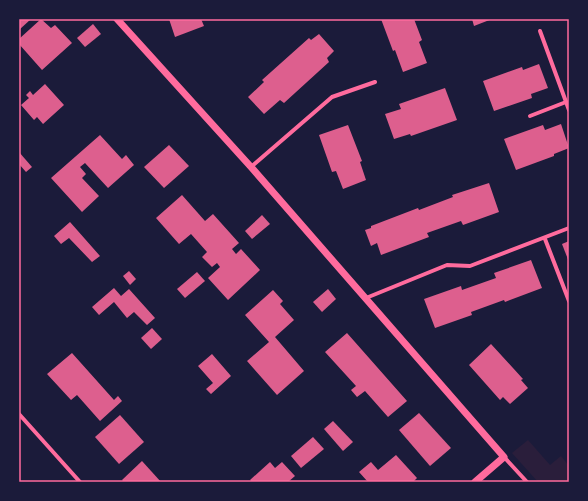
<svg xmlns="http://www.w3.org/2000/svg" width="588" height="501" font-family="Arial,sans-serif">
<rect width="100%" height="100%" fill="#1b1b3a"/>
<polygon fill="#2a1e3b" points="528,440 550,465 561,456 569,466 569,482 538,482 512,453"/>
<g fill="#dd5f8e">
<polygon points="19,19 31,19 19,30"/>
<polygon points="41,19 51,28 55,25 72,43 42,70 19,44 19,39"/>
<polygon points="169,19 201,19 204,26 175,37"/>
<polygon points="381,19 414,19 422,40 419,42 427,63 403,72 395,50 393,51"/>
<polygon points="472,19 492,19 474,26"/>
<polygon points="93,24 101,34 85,47 77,38"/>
<polygon points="319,34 334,51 327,58 329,62 284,103 280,100 264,114 248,97 264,82 262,80 309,38 311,40"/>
<polygon points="539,64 548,88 531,94 532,98 494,111 483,81 522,67 523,70"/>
<polygon points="45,84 64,105 43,124 37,117 34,120 21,105 29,98 26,95 30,91 33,95"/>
<polygon points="445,88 457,120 411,136 410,134 394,139 385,114 401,109 399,104"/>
<polygon points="561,124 569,148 554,154 554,156 516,170 504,139 543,125 545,130"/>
<polygon points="348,125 362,161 360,162 366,180 343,189 336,171 332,172 319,135"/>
<polygon points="100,135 122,159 126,155 134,165 108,188 85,163 80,167 86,174 82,178 99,196 82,212 51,178"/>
<polygon points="169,145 189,166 164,188 144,167"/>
<polygon points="19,152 32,167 26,172 19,164"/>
<polygon points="489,183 499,212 463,225 461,221 427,233 429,237 381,255 377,243 371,246 365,230 371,228 371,226 418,208 419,210 453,197 452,195"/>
<polygon points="182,195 205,221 213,214 239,243 232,249 236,254 241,249 260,270 228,300 208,278 220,267 217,263 212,267 202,257 207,252 191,234 179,244 156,218"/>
<polygon points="262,215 270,224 252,239 245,231"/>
<polygon points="70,222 100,256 92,262 69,238 61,244 54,236"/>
<polygon points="569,241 569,262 562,244"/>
<polygon points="531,260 542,288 505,302 504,300 471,312 472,315 435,328 424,299 461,286 462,290 496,278 494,273"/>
<polygon points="129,271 136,279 130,285 123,276"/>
<polygon points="197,272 205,281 185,298 177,289"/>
<polygon points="114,288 121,296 129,289 155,318 147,325 134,312 127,318 114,302 99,315 92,307"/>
<polygon points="328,289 336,299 322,312 313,302"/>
<polygon points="273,290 283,301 280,304 294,320 275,337 304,371 277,395 247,361 269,342 245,315"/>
<polygon points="152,328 162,339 151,349 141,338"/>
<polygon points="347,333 407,401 388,417 365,391 357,397 351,390 356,386 325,352"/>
<polygon points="491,344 523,379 521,380 528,388 510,404 503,397 500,400 469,365"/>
<polygon points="72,353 114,400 118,396 122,401 100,421 77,395 71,400 47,374"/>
<polygon points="212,354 231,376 211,394 206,389 213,383 198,366"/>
<polygon points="419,413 451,448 430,466 399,430"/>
<polygon points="120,415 144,442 119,464 95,437"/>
<polygon points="333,421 353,442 343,451 324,429"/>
<polygon points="313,437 324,449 301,468 291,456"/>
<polygon points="396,455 417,478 413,482 368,482 359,472 371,462 378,470"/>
<polygon points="142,461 161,482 124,482 122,480"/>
<polygon points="270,462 275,468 282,462 295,476 288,482 252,482 250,480"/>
</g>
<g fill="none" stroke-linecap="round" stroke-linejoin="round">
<g stroke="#ff6b9d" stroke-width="4">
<polyline points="540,31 569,110"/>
<polyline points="530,116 566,102"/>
<polyline points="251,167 332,97 375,82"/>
<polyline points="545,239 569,301"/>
<polyline points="366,298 447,265 470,266 569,228"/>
<polyline points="19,414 80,482"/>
<polyline points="504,457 527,482"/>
</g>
<polyline stroke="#ff6b9d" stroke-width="7" points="117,19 251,167 504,457 475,482"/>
</g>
<rect width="588" height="501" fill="none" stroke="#1b1b3a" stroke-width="40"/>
<rect x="20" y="20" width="548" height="461" fill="none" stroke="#ff6b9d" stroke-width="1.5"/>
</svg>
